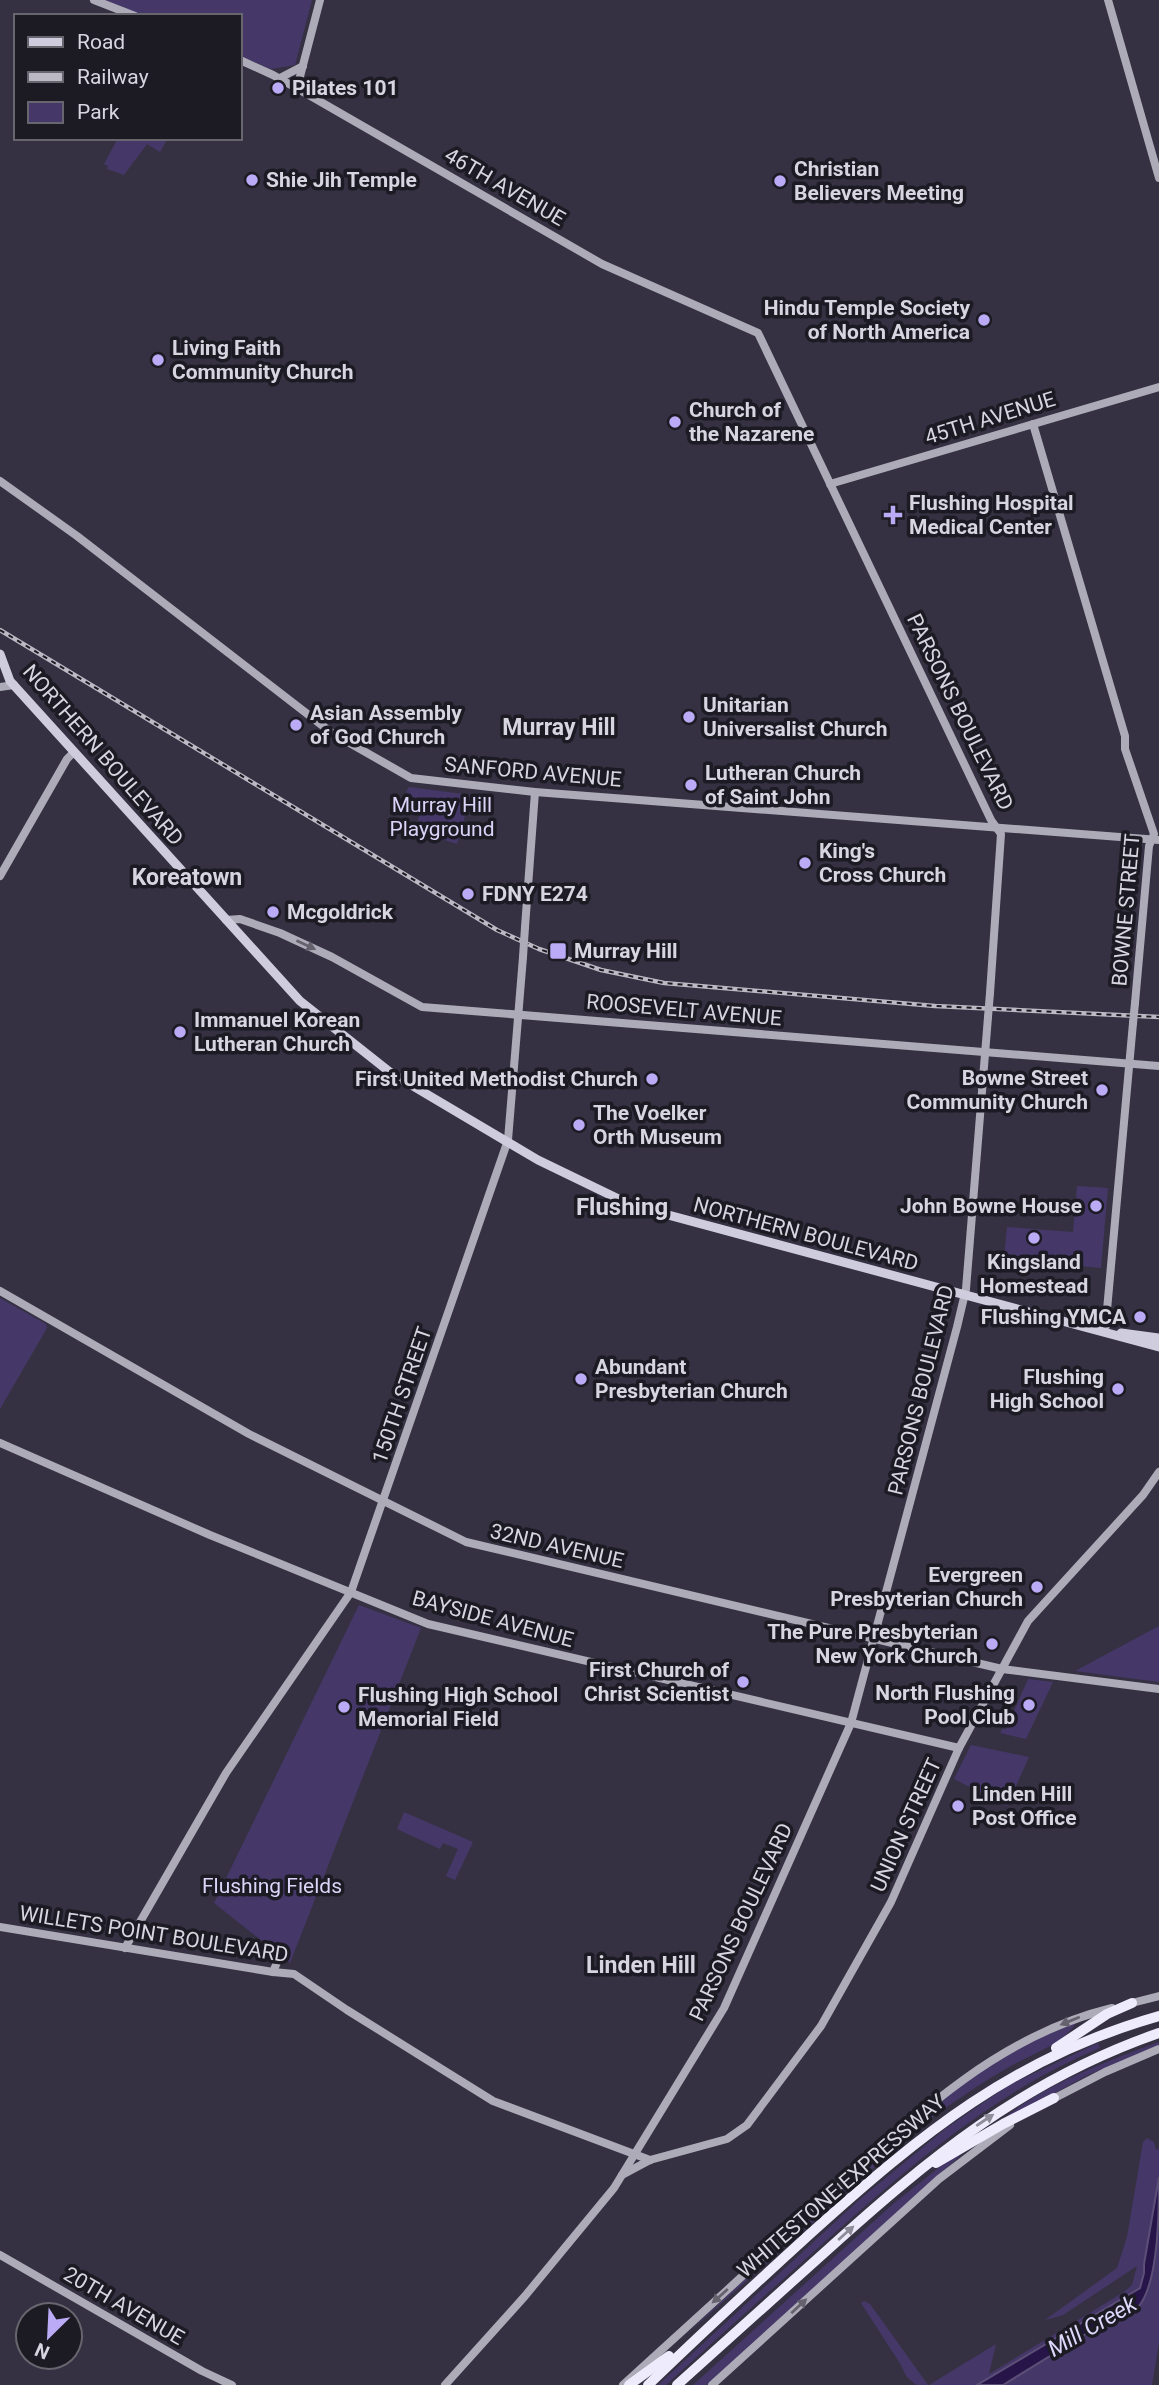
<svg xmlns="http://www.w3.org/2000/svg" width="1159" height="2385" font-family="Roboto,sans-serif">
<rect width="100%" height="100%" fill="#353142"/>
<g fill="#453869">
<polygon points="101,0 312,0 295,65 271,69 240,56 240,16 143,16"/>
<polygon points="118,138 168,138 160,152 147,144 124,175 107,169 108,166 104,164"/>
<polygon points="409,787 471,795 457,844 415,831 423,803 406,792"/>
<polygon points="1077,1186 1108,1188 1101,1268 1060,1264 1060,1269 1038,1268 1039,1261 1004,1258 1007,1227 1073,1232"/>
<polygon points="0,1298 46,1324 47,1328 0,1409"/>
<polygon points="359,1605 421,1628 290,1963 214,1903"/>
<polygon points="1159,1626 1159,1682 1075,1671"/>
<polygon points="1028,1679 1053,1682 1026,1739 1000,1733 1002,1729 1006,1729"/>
<polygon points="971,1745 1029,1757 1007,1806 954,1779"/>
<polygon points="404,1812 473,1842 455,1880 446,1876 458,1849 443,1843 440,1849 397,1829"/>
<path d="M1076 2023C1062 2045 1031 2054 1009 2067 979 2084 951 2104 923 2124L679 2341 847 2184 962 2083 992 2063 1043 2036Z"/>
<path d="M1159 2042V2045L1088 2075 1007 2119H1003C1044 2085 1109 2060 1159 2042Z"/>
<path d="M1098 2043 1100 2048C996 2091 911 2165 828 2239 774 2287 720 2336 666 2385H658L859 2200 945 2129 1009 2085Z"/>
<polygon points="1147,2138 1154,2142 1156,2150 1159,2148 1159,2177 1144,2264 1144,2273 1140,2288 977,2385 929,2385 996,2344 989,2374 1124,2292 1132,2285 1137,2266 1063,2315 1045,2320 1117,2268 1127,2237 1143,2142"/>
<polygon points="959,2155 960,2156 706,2385 693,2385 893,2204 951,2158"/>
<polygon points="1159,2228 1159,2343 1152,2385 1003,2385 1123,2313 1149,2289"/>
<polygon points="864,2301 870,2304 928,2385 916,2385 906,2376 901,2365 861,2303"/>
</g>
<path fill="#27154a" stroke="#5c4f77" stroke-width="2" d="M1159 2177C1159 2210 1159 2281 1139 2306L1128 2308 1003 2385H977L1140 2288 1144 2273V2264Z"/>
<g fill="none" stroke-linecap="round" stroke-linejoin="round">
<g stroke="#aeabb9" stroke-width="8">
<polyline points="94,0 135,16"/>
<polyline points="1108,0 1159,178"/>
<polyline points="240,60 273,75 314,98 602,264 758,333 991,820 1001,834 990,993"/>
<polyline points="280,78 303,66"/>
<polyline points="297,88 320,0"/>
<polyline points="1033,424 1125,736 1125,749 1154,834 1149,846 1135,1003"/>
<polyline points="0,481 77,536 332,733 411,778 535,792 1159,840"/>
<polyline points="830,484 1159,387"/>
<polyline points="0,687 14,685"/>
<polyline points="0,876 67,759 74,752"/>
<polyline points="226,920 240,919 280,933 332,957 422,1007 1159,1066"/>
<polyline points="525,927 535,792"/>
<polyline points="0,1291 249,1434 466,1542 1002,1669 1159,1689"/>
<polyline points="1105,1332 1133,1023"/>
<polyline points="0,1443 210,1535 428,1624 959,1748"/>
<polyline points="0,1927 273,1972 294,1974 347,2010 493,2101 650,2160"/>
<polyline points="125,1948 226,1773 351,1592 508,1140 523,957"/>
<polyline points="273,1972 278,1960"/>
<polyline points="1128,2004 1159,1996"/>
<polyline points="1051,2100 1105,2072 1159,2049"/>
<polyline points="622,2175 650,2160 727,2139 747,2125 821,2026 891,1902 959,1748 1028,1621 1143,1495 1159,1472"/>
<polyline points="0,2255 202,2371 232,2385"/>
<polyline points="445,2385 525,2296 614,2188 724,2008 851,1723 957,1327 966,1289 988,1017"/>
<path d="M623 2385C682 2331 741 2278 800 2223 894 2137 984 2039 1112 2008"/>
<polyline points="712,2385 939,2179 1010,2125"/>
</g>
<g stroke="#cfccde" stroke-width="9">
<polyline points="0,654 10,681 300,1001 391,1073 538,1160 631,1205 1159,1347"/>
<polyline points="1121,1333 1159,1338"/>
</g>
<g stroke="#eeebfc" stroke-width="10">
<polyline points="1056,2048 1107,2014 1132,2003"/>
<polyline points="936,2163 1003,2124 1054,2098"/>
<polyline points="629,2385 669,2356"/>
<path d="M648 2385C701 2334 756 2283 811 2233 921 2134 1014 2057 1159 2016"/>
<path d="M677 2385C726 2341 775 2297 824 2253 928 2159 1023 2080 1159 2033"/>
</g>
<defs>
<polyline id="rail" points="0,630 497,930 539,949 601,970 664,983 935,1006 1159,1017"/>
</defs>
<use href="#rail" stroke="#bcb9c5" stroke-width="4.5"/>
<use href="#rail" stroke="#1c1a22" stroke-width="2" stroke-dasharray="5" stroke-linecap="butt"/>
<g stroke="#aeabb9" stroke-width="8">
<polyline points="523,957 525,927"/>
<polyline points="988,1017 990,993"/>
<polyline points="1133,1023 1135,1003"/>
</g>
</g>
<defs><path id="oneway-solid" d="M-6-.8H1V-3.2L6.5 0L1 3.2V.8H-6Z" transform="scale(1.75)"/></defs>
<g fill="#65626e">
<use href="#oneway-solid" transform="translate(306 945) rotate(25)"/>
<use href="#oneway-solid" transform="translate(1070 2021) rotate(158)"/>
<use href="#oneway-solid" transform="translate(720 2296) rotate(138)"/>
<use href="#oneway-solid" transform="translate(799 2306) rotate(-43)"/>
</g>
<g fill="#908d9a">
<use href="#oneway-solid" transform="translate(985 2120) rotate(-34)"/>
<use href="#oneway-solid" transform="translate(846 2233) rotate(-42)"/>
</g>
<g fill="#bbaaf6" stroke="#1c1a22" stroke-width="2.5">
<circle cx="278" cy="88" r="7"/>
<circle cx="252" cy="180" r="7"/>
<circle cx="780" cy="181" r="7"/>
<circle cx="984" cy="320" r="7"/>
<circle cx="158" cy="360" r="7"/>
<circle cx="675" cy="422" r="7"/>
<path d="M889.5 504.5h7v7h7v7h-7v7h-7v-7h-7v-7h7z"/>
<circle cx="689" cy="717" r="7"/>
<circle cx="296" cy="725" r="7"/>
<circle cx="691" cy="785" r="7"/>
<circle cx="805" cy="863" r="7"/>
<circle cx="468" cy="894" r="7"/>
<circle cx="273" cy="912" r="7"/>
<rect x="549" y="942" width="18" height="18" rx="3.5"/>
<circle cx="180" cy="1032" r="7"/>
<circle cx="652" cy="1079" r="7"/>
<circle cx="1102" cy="1090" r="7"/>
<circle cx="579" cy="1125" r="7"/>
<circle cx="1096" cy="1206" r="7"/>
<circle cx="1034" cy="1238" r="7"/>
<circle cx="1140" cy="1317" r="7"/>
<circle cx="581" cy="1379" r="7"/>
<circle cx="1118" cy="1389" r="7"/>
<circle cx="1037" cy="1587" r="7"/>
<circle cx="992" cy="1644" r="7"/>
<circle cx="743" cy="1682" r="7"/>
<circle cx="1029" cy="1705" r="7"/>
<circle cx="344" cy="1707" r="7"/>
<circle cx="958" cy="1806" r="7"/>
</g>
<g text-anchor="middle" stroke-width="7" stroke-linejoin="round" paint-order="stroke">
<g font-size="21" font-weight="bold" fill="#d7d5e0" stroke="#1c1a22" text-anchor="start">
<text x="292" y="95">Pilates 101</text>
<text x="794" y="176">Christian<tspan x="794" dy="24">Believers Meeting</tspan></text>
<text x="266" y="187">Shie Jih Temple</text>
<text x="970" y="315" text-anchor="end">Hindu Temple Society<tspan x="970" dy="24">of North America</tspan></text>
<text x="172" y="355">Living Faith<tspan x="172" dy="24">Community Church</tspan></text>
<text x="689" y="417">Church of<tspan x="689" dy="24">the Nazarene</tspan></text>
<text x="909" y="510">Flushing Hospital<tspan x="909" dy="24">Medical Center</tspan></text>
<text x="703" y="712">Unitarian<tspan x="703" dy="24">Universalist Church</tspan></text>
<text x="310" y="720">Asian Assembly<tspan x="310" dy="24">of God Church</tspan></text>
<text x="705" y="780">Lutheran Church<tspan x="705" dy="24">of Saint John</tspan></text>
<text x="819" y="858">King's<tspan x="819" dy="24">Cross Church</tspan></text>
<text x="482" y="901">FDNY E274</text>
<text x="287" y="919">Mcgoldrick</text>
<text x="574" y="958">Murray Hill</text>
<text x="194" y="1027">Immanuel Korean<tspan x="194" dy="24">Lutheran Church</tspan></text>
<text x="1088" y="1085" text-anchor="end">Bowne Street<tspan x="1088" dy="24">Community Church</tspan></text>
<text x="638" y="1086" text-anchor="end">First United Methodist Church</text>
<text x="593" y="1120">The Voelker<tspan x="593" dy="24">Orth Museum</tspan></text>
<text x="1082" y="1213" text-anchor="end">John Bowne House</text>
<text x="1034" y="1269" text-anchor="middle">Kingsland<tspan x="1034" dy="24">Homestead</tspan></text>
<text x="1126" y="1324" text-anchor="end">Flushing YMCA</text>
<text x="595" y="1374">Abundant<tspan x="595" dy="24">Presbyterian Church</tspan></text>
<text x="1104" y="1384" text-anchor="end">Flushing<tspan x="1104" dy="24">High School</tspan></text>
<text x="1023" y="1582" text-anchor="end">Evergreen<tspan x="1023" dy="24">Presbyterian Church</tspan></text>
<text x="978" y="1639" text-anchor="end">The Pure Presbyterian<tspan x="978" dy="24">New York Church</tspan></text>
<text x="729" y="1677" text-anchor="end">First Church of<tspan x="729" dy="24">Christ Scientist</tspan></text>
<text x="1015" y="1700" text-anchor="end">North Flushing<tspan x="1015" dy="24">Pool Club</tspan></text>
<text x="358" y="1702">Flushing High School<tspan x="358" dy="24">Memorial Field</tspan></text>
<text x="972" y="1801">Linden Hill<tspan x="972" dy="24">Post Office</tspan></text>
</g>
<g font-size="21" fill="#d7d5e0" stroke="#1c1a22">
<text transform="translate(505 187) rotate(30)" y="7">46TH AVENUE</text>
<text transform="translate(990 418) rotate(-17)" y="7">45TH AVENUE</text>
<text transform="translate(960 712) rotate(64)" y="7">PARSONS BOULEVARD</text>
<text transform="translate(103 755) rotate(49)" y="7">NORTHERN BOULEVARD</text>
<text transform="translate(533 772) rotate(5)" y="7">SANFORD AVENUE</text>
<text transform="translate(1126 910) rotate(-85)" y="7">BOWNE STREET</text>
<text transform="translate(684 1010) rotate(5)" y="7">ROOSEVELT AVENUE</text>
<text transform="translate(806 1234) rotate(15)" y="7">NORTHERN BOULEVARD</text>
<text transform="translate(921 1390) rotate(-76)" y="7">PARSONS BOULEVARD</text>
<text transform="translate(402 1395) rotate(-71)" y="7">150TH STREET</text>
<text transform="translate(557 1546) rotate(13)" y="7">32ND AVENUE</text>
<text transform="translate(493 1619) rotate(15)" y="7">BAYSIDE AVENUE</text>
<text transform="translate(906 1825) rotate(-66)" y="7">UNION STREET</text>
<text transform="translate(741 1922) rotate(-65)" y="7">PARSONS BOULEVARD</text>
<text transform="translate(154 1934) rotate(9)" y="7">WILLETS POINT BOULEVARD</text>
<text transform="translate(841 2186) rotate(-41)" y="7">WHITESTONE EXPRESSWAY</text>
<text transform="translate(124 2306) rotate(30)" y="7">20TH AVENUE</text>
</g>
<g font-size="21" fill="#dbd4f8" stroke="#1c1a22">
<text x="442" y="812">Murray Hill<tspan x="442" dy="24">Playground</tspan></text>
<text x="272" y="1893">Flushing Fields</text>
</g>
<g font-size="23" font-weight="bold" fill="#d7d5e0" stroke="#1c1a22">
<text x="559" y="735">Murray Hill</text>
<text x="187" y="885">Koreatown</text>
<text x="641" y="1973">Linden Hill</text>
</g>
<g font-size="23" font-style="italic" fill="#ded8fc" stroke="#1c1a22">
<text transform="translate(1092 2326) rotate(-30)" y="8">Mill Creek</text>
</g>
<g font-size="24" font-weight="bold" fill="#d7d5e0" stroke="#1c1a22">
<text x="622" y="1215">Flushing</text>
</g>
</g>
<rect x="14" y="14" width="228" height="126" fill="#1c1a22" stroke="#67656e" stroke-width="2"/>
<rect x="28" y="37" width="35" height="10" fill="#cfccde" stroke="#67656e" stroke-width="2"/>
<text x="77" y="49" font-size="21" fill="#d7d5e0">Road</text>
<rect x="28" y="72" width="35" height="10" fill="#bcb9c5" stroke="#67656e" stroke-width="2"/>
<text x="77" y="84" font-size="21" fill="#d7d5e0">Railway</text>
<rect x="28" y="102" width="35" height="21" fill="#453869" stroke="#67656e" stroke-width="2"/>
<text x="77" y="119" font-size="21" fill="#d7d5e0">Park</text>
<g transform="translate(49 2336) rotate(204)"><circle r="33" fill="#1c1a22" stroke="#67656e" stroke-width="2"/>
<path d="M0-5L12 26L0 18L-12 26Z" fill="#bbaaf6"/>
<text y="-10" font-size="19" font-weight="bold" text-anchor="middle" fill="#d7d5e0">N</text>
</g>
</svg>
